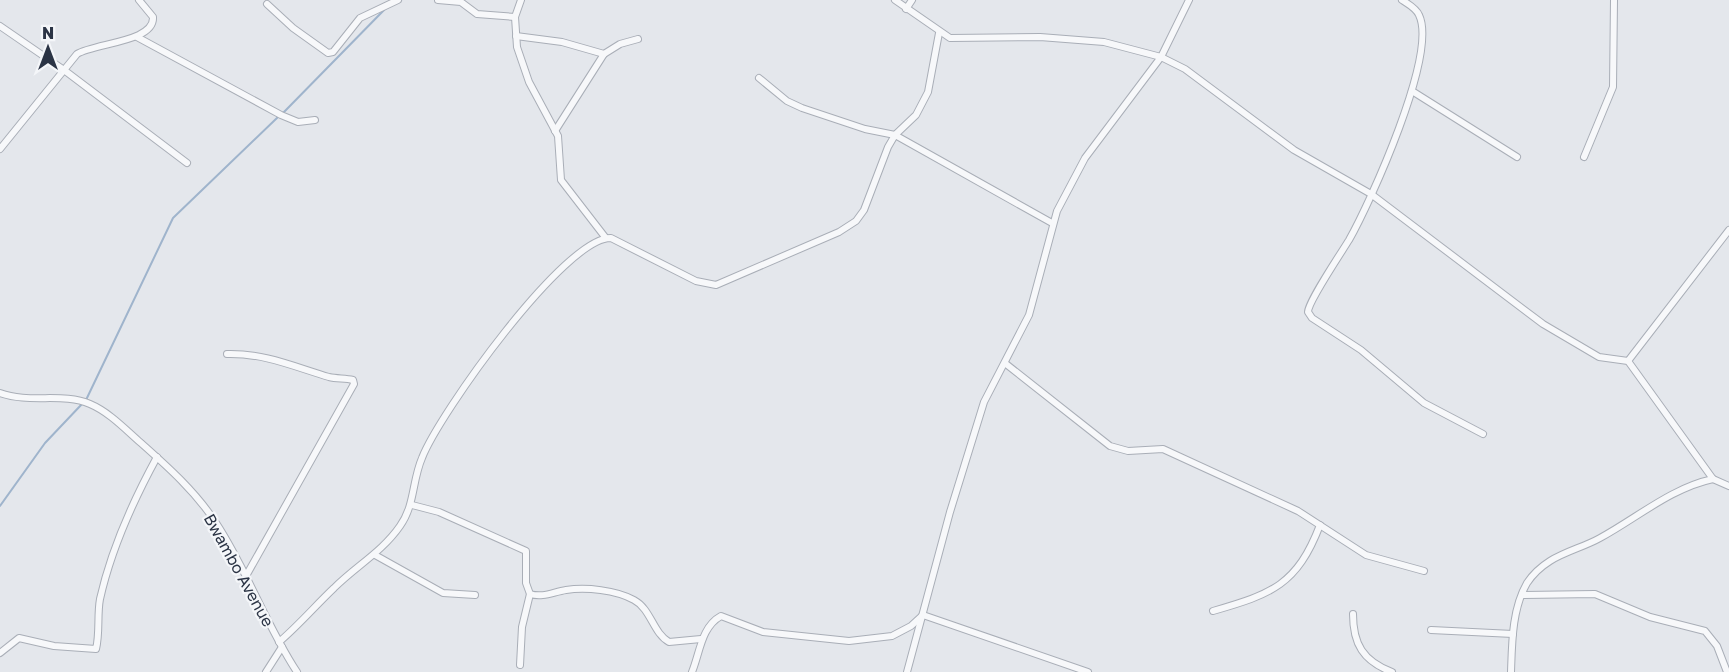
<svg xmlns="http://www.w3.org/2000/svg" width="1729" height="672" font-family="'Golos Text',sans-serif">
<rect width="100%" height="100%" fill="#e4e7ec"/>
<g fill="none" stroke-linecap="round" stroke-linejoin="round">
<g stroke="#9fb4cc" stroke-width="2">
<polyline points="283,113 386,8"/>
<polyline points="86,400 173,218 278,117"/>
<polyline points="0,506 45,443 82,404"/>
</g>
<defs>
<g id="minor">
<polyline points="438,0 461,2 477,14 515,17"/>
<polyline points="521,0 515,17 517,47 529,82 558,136 561,180 605,237"/>
<polyline points="895,0 950,38 1040,37 1104,42 1161,57 1185,69 1294,150 1371,194 1543,324 1599,357 1628,361 1713,479 1729,486"/>
<path d="M1402 0C1408 4 1416 8 1419 15 1438 54 1370 203 1349 240 1341 253 1308 302 1308 312L1312 318 1361 350 1424 403 1483 434"/>
<polyline points="267,4 293,28 328,53 333,52 360,18 398,0"/>
<polyline points="906,9 912,0"/>
<polyline points="0,26 64,70 187,163"/>
<polyline points="516,36 562,42 604,54"/>
<polyline points="137,37 281,115 298,122 315,120"/>
<polyline points="759,78 787,101 802,108 865,129 895,135 1052,223"/>
<polyline points="1412,91 1517,157"/>
<polyline points="555,131 604,54 620,44 638,39"/>
<path d="M0 149 77 54C95 43 155 42 153 17L139 0"/>
<polyline points="1584,157 1613,87 1614,0"/>
<path d="M227 354C264 353 295 367 329 377 337 379 345 378 353 380L354 384 246 576"/>
<polyline points="1628,361 1729,230"/>
<polyline points="1006,364 1110,446 1128,451 1163,449 1298,511 1366,555 1424,571"/>
<path d="M0 393C30 404 63 392 90 404 109 412 125 429 141 443 168 467 196 492 216 523 247 570 266 625 297 672"/>
<path d="M412 505 439 512 526 551V583L530 594C543 598 553 592 566 590 586 587 616 590 634 600 651 609 653 633 669 642L701 639"/>
<polyline points="375,555 443,593 475,595"/>
<polyline points="1522,595 1595,594 1650,617 1705,631 1717,646 1727,672"/>
<path d="M1213 611C1272 594 1297 585 1320 525"/>
<path d="M1353 614C1353 644 1363 661 1392 672"/>
<polyline points="1431,630 1513,634"/>
<path d="M279 642C299 625 315 606 334 588 356 566 382 552 400 526 415 505 412 481 422 458 439 414 565 237 611 238L696 281 716 285 839 232 856 221 864 210 888 147 895 135 916 115 928 92 939 33"/>
<path d="M0 653 19 638 54 646 96 649C100 633 97 615 100 599 111 550 133 501 157 457"/>
<polyline points="520,665 522,627 530,594"/>
<polyline points="266,672 282,647"/>
<path d="M692 672C700 653 701 627 721 616L763 632 849 641 892 636 911 626 923 615 1088 672"/>
<polyline points="907,672 950,512 984,402 1029,315 1057,211 1085,158 1161,57 1189,0"/>
<path d="M1511 672C1512 643 1512 609 1527 583 1533 574 1542 566 1550 561 1566 551 1584 547 1600 538 1637 518 1671 488 1713 479"/>
</g>
</defs>
<use href="#minor" stroke="#a9aeb7" stroke-width="8"/>
<use href="#minor" stroke="#f7f8fa" stroke-width="6"/>
</g>
<g text-anchor="middle" stroke-width="4.5" stroke-linejoin="round" paint-order="stroke">
<g font-size="16" fill="#2b3445" stroke="#f4f6f9">
<text transform="translate(239 570) rotate(61)" y="6">Bwambo Avenue</text>
</g>
</g>
<g transform="translate(48 48)" stroke="#f4f6f9" stroke-width="4.5" paint-order="stroke">
<path d="M0-4.5L10 22L0 15L-10 22Z" fill="#2b3445"/>
<text y="-9" font-size="16" font-weight="bold" text-anchor="middle" fill="#2b3445">N</text>
</g>
</svg>
